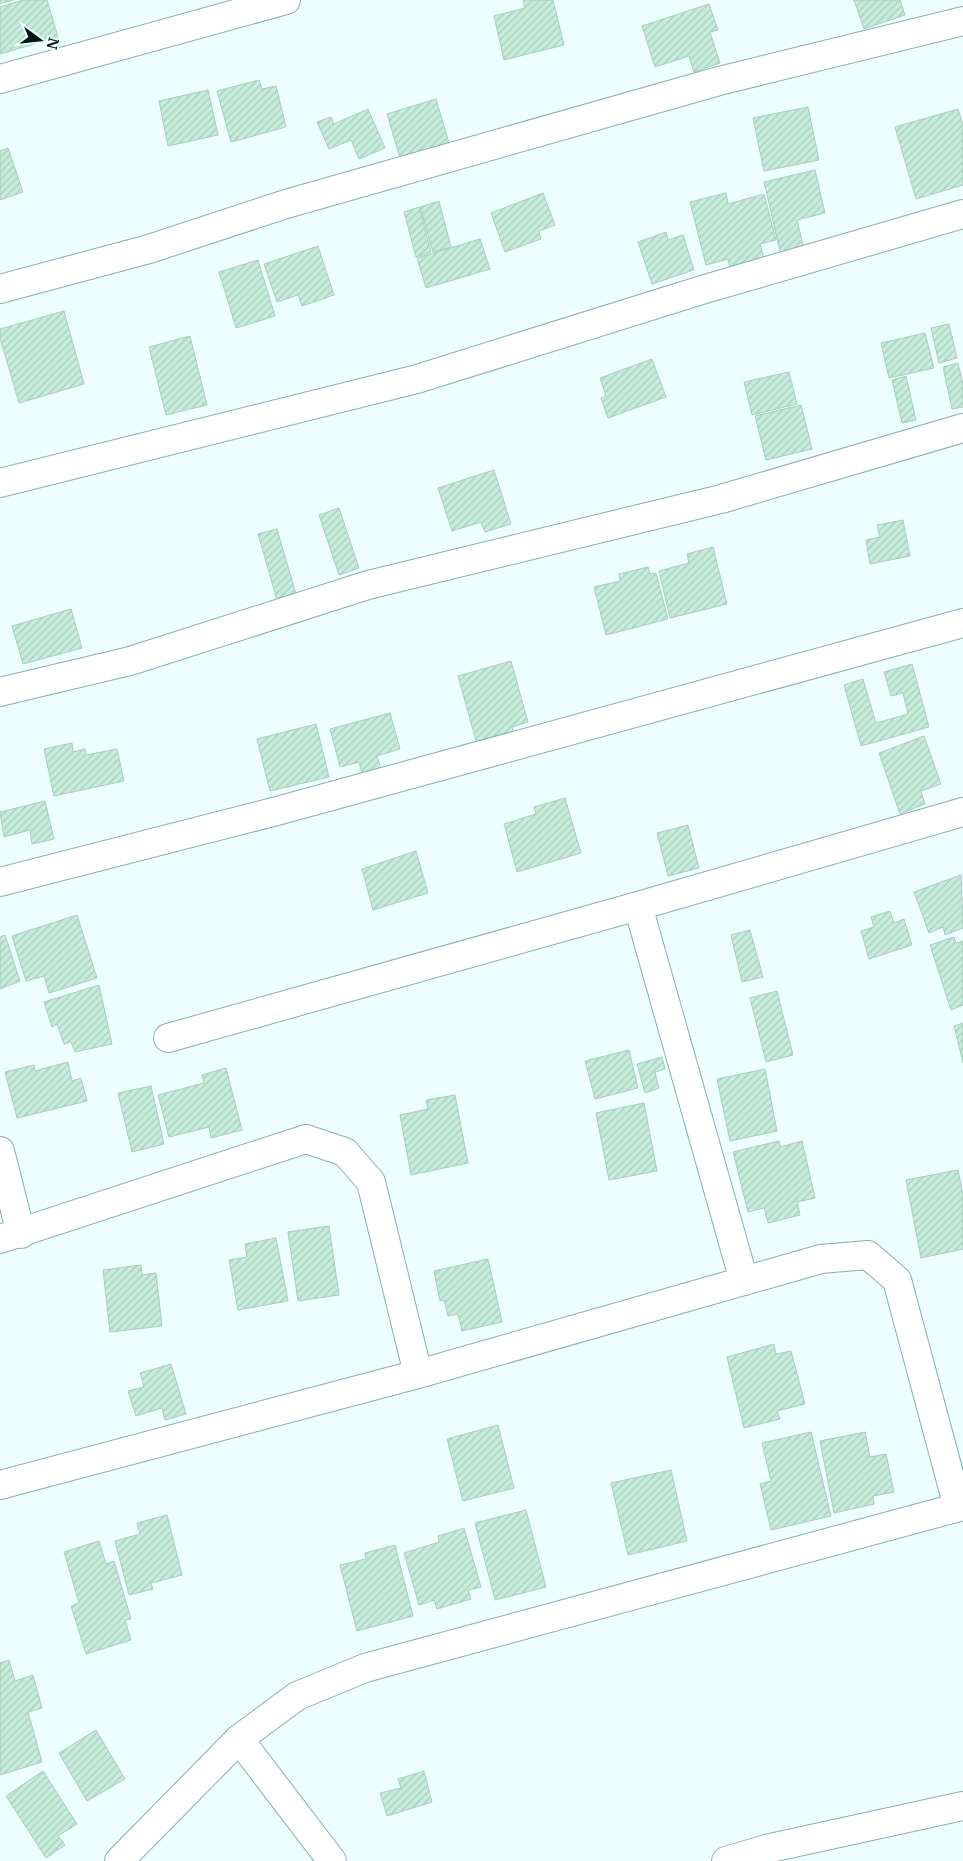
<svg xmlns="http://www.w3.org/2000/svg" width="963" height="1861" font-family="Merriweather,serif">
<defs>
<pattern id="building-hatch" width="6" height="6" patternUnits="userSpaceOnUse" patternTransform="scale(1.25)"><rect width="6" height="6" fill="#c6eddc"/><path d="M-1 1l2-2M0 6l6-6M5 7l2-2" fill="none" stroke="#a9cabc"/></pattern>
</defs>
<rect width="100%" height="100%" fill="#ecfefd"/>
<g fill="url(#building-hatch)" stroke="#a8cebd">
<polygon points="0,0 13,0 0,4"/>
<polygon points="23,0 47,0 58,37 0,54 0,7"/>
<polygon points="523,0 553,0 564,45 504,60 494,16 525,8"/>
<polygon points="854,0 900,0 905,15 864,29"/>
<polygon points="709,4 718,30 710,32 720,63 694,72 689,56 655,67 642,26"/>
<polygon points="259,80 262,89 276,86 286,127 231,142 217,91"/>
<polygon points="208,90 218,135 168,146 159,101"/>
<polygon points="436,99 449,143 400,158 387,114"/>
<polygon points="808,107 819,160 764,171 753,118"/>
<polygon points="368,109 385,148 359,159 351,140 329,149 317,122 331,117 334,124"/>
<polygon points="958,109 963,125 963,185 916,199 895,127"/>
<polygon points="8,148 23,192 0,200 0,151"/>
<polygon points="815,170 825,213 797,220 805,254 782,260 764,182"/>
<polygon points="543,193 555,225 539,231 541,239 505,252 491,213"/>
<polygon points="726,193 728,204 764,194 776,240 760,244 765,262 731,271 728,259 706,265 690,202"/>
<polygon points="439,201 451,247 433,252 420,207"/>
<polygon points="419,207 431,252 416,257 404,212"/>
<polygon points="666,232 668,240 683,235 694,270 652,284 638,242"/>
<polygon points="480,239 490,269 426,288 417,258"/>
<polygon points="318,246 334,295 302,306 298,295 277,302 264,264"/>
<polygon points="258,260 275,316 236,328 219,272"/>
<polygon points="64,311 84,384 19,403 0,338 0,329"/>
<polygon points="949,324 957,358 939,363 931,328"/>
<polygon points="925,333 934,368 889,378 881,343"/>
<polygon points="190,336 207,405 166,415 149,347"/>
<polygon points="652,359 666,397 608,418 601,398 606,396 600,378"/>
<polygon points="958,363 963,384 963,407 952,409 943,367"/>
<polygon points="789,372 797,404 752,415 744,382"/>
<polygon points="906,376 916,420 902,423 892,380"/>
<polygon points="801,405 812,449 766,460 755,416"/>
<polygon points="494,470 511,524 485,532 481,522 452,531 438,488"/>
<polygon points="339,508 359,568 339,575 319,515"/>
<polygon points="903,520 910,556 870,564 866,540 880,537 877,525"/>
<polygon points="277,529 296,594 277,600 258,534"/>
<polygon points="713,547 727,604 670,618 659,571 689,563 687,554"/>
<polygon points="648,567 650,574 656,573 668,619 606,635 594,587 620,581 619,574"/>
<polygon points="71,609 82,648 23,664 12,626"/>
<polygon points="511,661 528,722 512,727 515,738 478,748 458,676"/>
<polygon points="912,664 929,727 861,746 844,685 863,679 876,723 908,714 903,693 891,696 884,672"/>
<polygon points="390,713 400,749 377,756 381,769 362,774 359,762 340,767 330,729"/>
<polygon points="316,724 329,777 270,791 257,739"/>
<polygon points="924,736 941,784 921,791 925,804 900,814 879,753"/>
<polygon points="72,743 73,752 85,749 86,755 117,749 124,781 54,796 44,749"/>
<polygon points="565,798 581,853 517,872 504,824 536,814 534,807"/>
<polygon points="45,801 54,839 32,844 30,830 4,837 0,812"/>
<polygon points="688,825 699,868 668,876 657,833"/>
<polygon points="416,851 428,893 373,910 362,869"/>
<polygon points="961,875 963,928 945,935 943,927 929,933 914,892"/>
<polygon points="890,911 894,923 904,919 912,945 869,959 861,931 874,927 871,917"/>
<polygon points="77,915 97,978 49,993 44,976 26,981 12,936"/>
<polygon points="750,930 763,977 742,982 731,935"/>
<polygon points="5,935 20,981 0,989 0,937"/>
<polygon points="954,937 956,943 963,941 963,1005 951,1010 930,945"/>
<polygon points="99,985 112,1044 75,1052 71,1042 64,1044 57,1024 52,1027 44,1002"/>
<polygon points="777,991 793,1055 766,1062 750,998"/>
<polygon points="963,1023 963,1063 954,1026"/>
<polygon points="629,1050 638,1088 595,1099 585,1061"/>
<polygon points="662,1057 665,1069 655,1072 659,1088 645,1093 637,1064"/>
<polygon points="68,1062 72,1081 81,1078 87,1101 17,1118 5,1072 34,1065 35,1071"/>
<polygon points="226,1068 242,1130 211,1138 209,1127 169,1137 158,1095 204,1083 202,1075"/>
<polygon points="765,1069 777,1131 730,1141 717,1079"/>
<polygon points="151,1086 164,1144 132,1152 118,1093"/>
<polygon points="455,1095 468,1163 411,1175 400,1115 428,1109 426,1100"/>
<polygon points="644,1103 657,1171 609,1180 596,1113"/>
<polygon points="779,1141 780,1147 802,1141 815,1198 797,1202 800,1215 768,1223 764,1208 748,1212 733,1152"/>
<polygon points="958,1170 963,1195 963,1249 921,1258 906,1180"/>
<polygon points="329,1226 339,1295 298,1301 288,1232"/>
<polygon points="276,1238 288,1301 238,1310 229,1260 247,1257 245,1244"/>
<polygon points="488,1259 502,1322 462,1331 458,1314 448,1316 444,1300 440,1301 434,1271"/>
<polygon points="141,1265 142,1275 156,1273 162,1326 110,1332 103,1270"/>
<polygon points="774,1344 776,1354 791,1351 805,1404 777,1411 780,1419 744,1428 727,1357"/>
<polygon points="171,1364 186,1414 165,1420 162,1408 136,1416 128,1391 144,1387 140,1373"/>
<polygon points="498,1425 514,1488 463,1501 447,1439"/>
<polygon points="811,1432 831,1516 771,1530 760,1484 771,1481 762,1443"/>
<polygon points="865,1432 870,1457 886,1454 894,1492 873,1496 874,1504 834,1513 820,1441"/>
<polygon points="671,1470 687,1541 628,1555 611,1483"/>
<polygon points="526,1510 546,1587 495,1600 475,1523"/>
<polygon points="167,1515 182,1575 151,1583 153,1589 129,1595 115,1541 140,1534 137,1523"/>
<polygon points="464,1528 481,1587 468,1590 471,1599 437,1609 434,1600 419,1605 404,1553 439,1542 438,1536"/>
<polygon points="99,1541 106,1564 114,1561 131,1619 125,1620 131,1640 86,1654 71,1606 79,1603 64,1552"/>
<polygon points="395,1545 413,1616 357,1631 340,1565 366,1559 365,1553"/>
<polygon points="9,1660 15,1681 33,1675 42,1708 28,1712 42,1762 0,1775 0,1663"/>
<polygon points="96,1730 125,1779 87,1801 59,1753"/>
<polygon points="43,1771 77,1824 58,1836 65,1845 46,1858 6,1796"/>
<polygon points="424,1771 432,1802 387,1816 380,1793 401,1788 398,1779"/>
</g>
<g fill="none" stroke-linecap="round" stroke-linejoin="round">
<defs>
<g id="minor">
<polyline points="0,79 286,0"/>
<polyline points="0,289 149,249 286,204 719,81 963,21"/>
<polyline points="0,483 417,379 705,289 963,214"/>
<polyline points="0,692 130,661 368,585 721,499 963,428"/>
<polyline points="0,882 277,811 963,623"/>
<polyline points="638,906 744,1281"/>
<polyline points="168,1038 638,906 963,812"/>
<polyline points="0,1151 21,1234"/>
<polyline points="0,1239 306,1139 345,1152 371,1182 418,1374"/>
<polyline points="0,1485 418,1374 821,1259 868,1255 897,1280 958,1507"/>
<polyline points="239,1739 332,1861"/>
<polyline points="119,1861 239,1739 297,1696 365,1668 963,1506"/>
<polyline points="726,1861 766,1849 963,1806"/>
</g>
</defs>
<use href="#minor" stroke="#85b1af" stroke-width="30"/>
<use href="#minor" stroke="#fff" stroke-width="28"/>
</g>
<g transform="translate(40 40) rotate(105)" stroke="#ecfefd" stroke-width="4" paint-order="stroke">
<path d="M0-4L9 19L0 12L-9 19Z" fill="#051616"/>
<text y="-8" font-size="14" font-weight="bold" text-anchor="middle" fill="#051616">N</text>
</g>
</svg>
